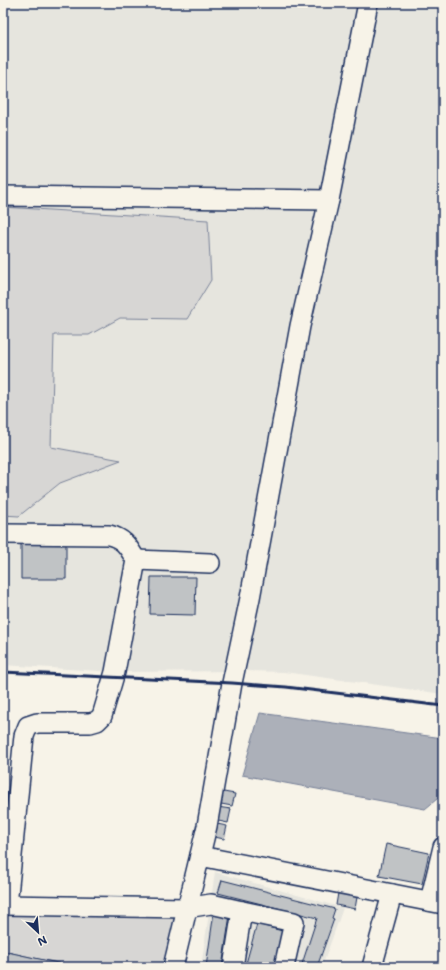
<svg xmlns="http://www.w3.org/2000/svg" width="446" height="970" font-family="'Shantell Sans',sans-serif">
<rect width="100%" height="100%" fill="#f7f3e8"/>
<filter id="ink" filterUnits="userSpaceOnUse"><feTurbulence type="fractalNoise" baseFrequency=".025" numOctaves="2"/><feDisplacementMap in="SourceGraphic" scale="8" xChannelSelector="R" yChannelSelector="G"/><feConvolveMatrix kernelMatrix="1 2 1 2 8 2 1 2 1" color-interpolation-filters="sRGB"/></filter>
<g filter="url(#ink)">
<g fill="#e6e5de">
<polygon points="3,3 443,3 443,694 284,672 245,671 115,672 3,665"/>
<polygon points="215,872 343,908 322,967 201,967"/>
</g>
<g fill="#d7d6d4" stroke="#798299">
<polygon points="3,207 208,220 211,280 187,319 120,318 89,335 54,335 51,447 121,460 60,483 19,516 3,515"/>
<polygon points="186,908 173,967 74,967 3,951 3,914"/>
</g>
<polygon fill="#acb0b9" stroke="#727c95" points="260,713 443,738 443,794 425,809 242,775"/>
<g fill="#c0c3c5" stroke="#1b2f5e">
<polygon points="21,541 66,542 66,579 21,579"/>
<polygon points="151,577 196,577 195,615 150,614"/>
<polygon points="218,791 235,794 232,806 216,803"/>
<polygon points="217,807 231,809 228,823 214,820"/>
<polygon points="212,823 227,826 224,839 210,836"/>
<polygon points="386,844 429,853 422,884 379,876"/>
<polygon points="222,880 335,909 332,918 334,919 317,967 301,967 317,918 218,893"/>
<polygon points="338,893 357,897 355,909 336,905"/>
<polygon points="214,912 230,915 222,967 206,967"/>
<polygon points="257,924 286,932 277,967 245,967"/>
<polygon points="3,951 76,967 3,967"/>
</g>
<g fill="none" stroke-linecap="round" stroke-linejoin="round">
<defs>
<g id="minor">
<polyline points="3,196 329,200 368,3"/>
<path d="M3 534 109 535C125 539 128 547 136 560L115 672 102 716 97 721 90 723H37L28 726 24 736 7 905"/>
<polyline points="136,560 210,563"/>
<polyline points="200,856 443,904"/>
<polyline points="430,901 443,847"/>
<polyline points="3,905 186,908 211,904 242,911"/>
<polyline points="173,967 207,826 232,683 250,598 300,326 329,200"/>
<polyline points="233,967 242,911 294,922 284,967"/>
<polyline points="372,967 392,894"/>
</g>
</defs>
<use href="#minor" stroke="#1b2f5e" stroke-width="22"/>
<use href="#minor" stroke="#f7f3e8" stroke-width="19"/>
<polyline stroke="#1b2f5e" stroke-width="3" points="3,672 232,683 286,687 443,706"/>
</g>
</g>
<rect width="446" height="970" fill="none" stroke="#f7f3e8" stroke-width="16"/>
<rect x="8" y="8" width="430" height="954" fill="none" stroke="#1b2f5e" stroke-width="1.5" filter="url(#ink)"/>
<g transform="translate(38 932) rotate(154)" stroke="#f7f3e8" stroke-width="3" paint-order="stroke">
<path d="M0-3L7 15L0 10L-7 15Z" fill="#1b2f5e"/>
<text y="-6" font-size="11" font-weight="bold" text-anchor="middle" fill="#1b2f5e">N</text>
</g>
</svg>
